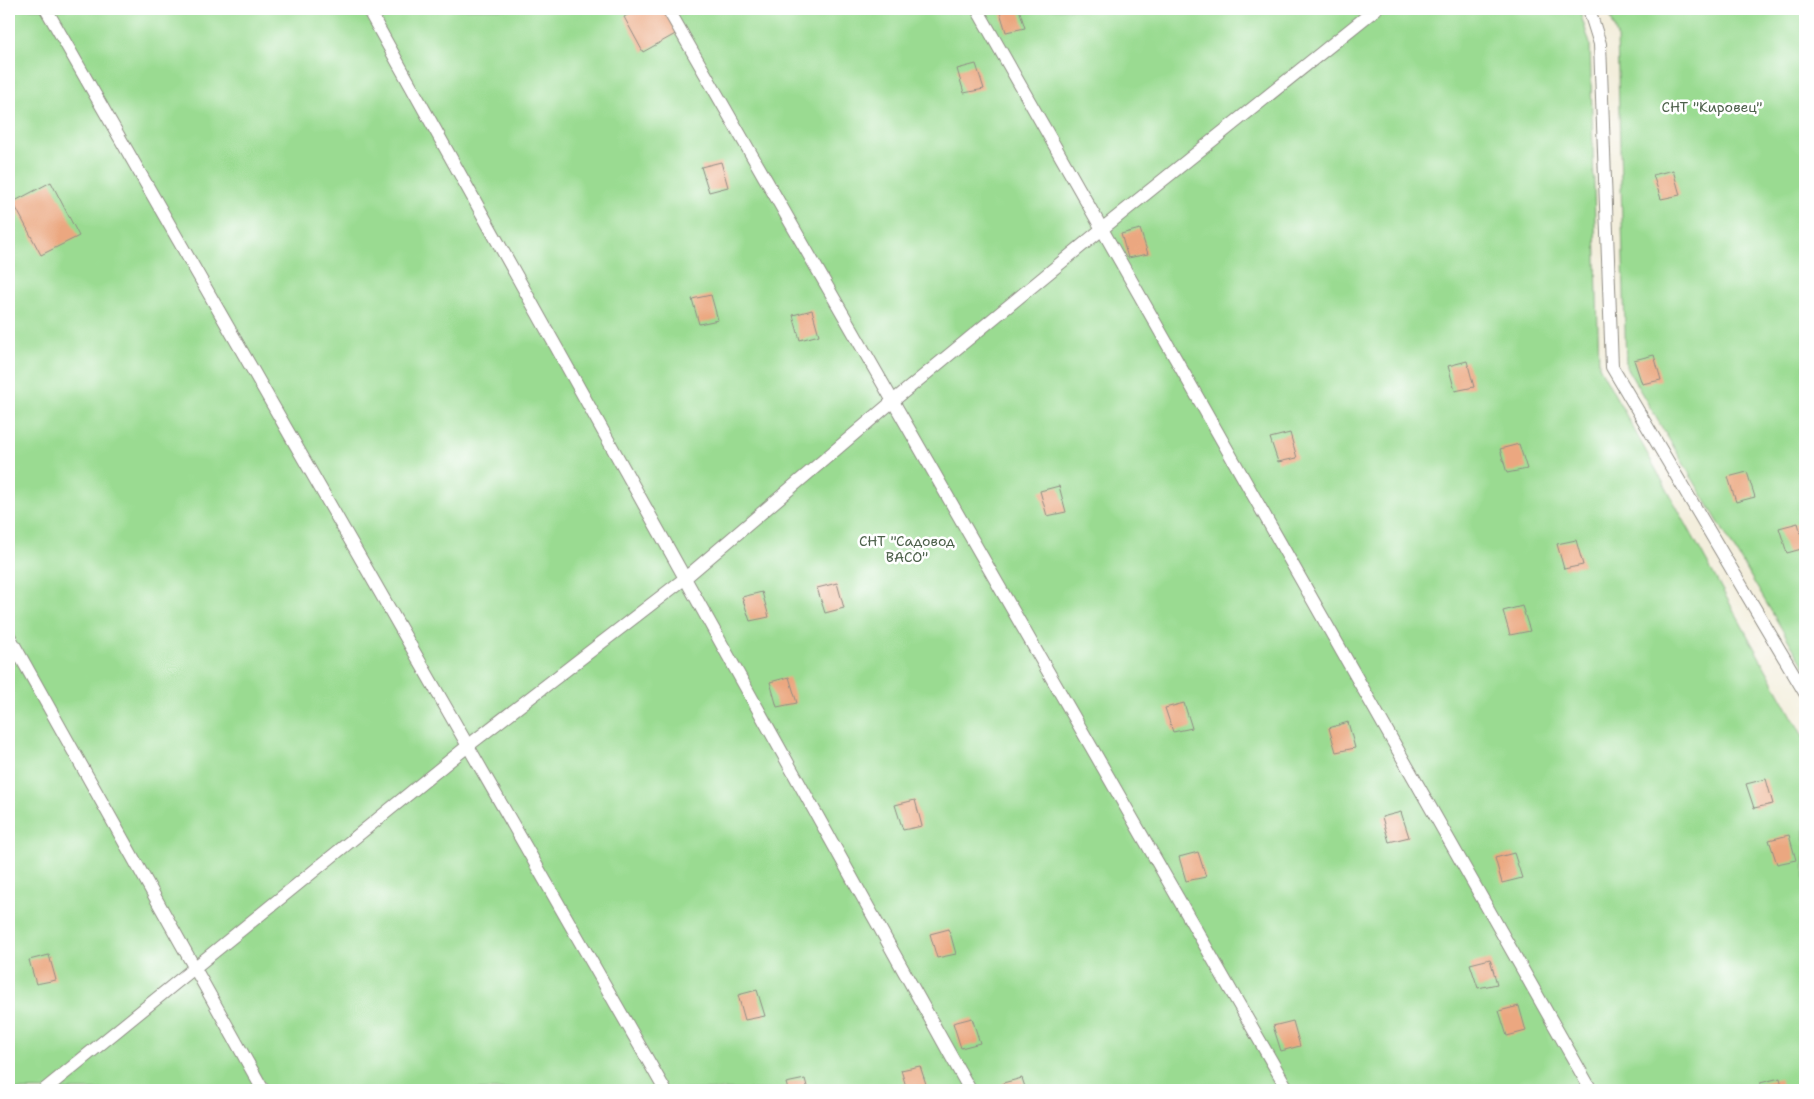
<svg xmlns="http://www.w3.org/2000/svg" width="1814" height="1099" font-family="'Shantell Sans',sans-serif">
<rect width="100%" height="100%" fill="#fff"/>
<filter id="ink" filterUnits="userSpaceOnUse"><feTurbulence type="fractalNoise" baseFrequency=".02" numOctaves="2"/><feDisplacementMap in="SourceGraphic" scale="10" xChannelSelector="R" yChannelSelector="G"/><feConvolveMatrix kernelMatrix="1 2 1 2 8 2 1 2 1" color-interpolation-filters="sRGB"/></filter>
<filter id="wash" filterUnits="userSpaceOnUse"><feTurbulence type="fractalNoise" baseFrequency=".0096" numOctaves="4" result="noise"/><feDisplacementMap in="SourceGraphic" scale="20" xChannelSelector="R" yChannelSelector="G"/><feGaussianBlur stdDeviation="1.12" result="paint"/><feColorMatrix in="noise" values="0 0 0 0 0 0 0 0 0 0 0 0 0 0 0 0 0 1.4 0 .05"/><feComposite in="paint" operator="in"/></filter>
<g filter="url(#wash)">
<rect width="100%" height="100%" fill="#f3eedc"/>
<g fill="#9adb91" stroke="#62835e">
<polygon points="9,9 1579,9 1590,44 1599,366 1805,740 1805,1090 9,1090"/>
<polygon points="1608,9 1805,9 1805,668 1626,367 1617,36"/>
</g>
<g id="blocks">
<g fill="#eba780">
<polygon points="637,9 666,9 679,32 643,52 624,17"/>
<polygon points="999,9 1019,9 1025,28 1006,32"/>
<polygon points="976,64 984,89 964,93 957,69"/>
<polygon points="721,162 728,187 709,192 701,167"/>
<polygon points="1673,170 1680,195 1661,199 1653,175"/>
<polygon points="51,182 79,236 41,255 13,202"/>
<polygon points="1140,229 1148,254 1128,258 1121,234"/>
<polygon points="711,295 718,320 699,324 692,299"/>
<polygon points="812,310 819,335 800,340 793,315"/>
<polygon points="1654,355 1661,380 1642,384 1634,360"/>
<polygon points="1467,361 1474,387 1455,391 1448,366"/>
<polygon points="1290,433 1297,458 1278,462 1270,438"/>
<polygon points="1519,444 1527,469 1507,473 1500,449"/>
<polygon points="1747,472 1755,497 1736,502 1728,477"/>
<polygon points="1059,486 1066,512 1047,516 1040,491"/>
<polygon points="1798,523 1805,548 1787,553 1779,528"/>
<polygon points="1576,540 1583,565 1564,569 1557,544"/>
<polygon points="837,583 844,608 825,613 817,588"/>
<polygon points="762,592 769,617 750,621 742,597"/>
<polygon points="1522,606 1530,631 1510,635 1503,611"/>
<polygon points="789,677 797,703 777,707 770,682"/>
<polygon points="1184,703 1192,728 1173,732 1165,708"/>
<polygon points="1348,722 1355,748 1336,752 1329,728"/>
<polygon points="1766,779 1773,804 1754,808 1746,784"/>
<polygon points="915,800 922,826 903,830 895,805"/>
<polygon points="1401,812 1409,837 1389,842 1382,817"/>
<polygon points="1789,835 1796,860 1777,864 1769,840"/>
<polygon points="1198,852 1206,877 1186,881 1179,857"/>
<polygon points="1514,853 1522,878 1502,883 1495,858"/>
<polygon points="949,929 956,954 937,958 930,934"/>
<polygon points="49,955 56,980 36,984 29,960"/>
<polygon points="1490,959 1497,984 1478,988 1470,964"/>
<polygon points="757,990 765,1016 745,1020 738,995"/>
<polygon points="1519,1006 1526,1031 1507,1036 1499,1011"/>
<polygon points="972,1018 980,1043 961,1048 953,1023"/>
<polygon points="1293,1021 1300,1046 1281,1051 1273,1026"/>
<polygon points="920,1066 928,1090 907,1090 901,1070"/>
<polygon points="1022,1078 1026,1090 1005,1090 1003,1083"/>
<polygon points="1780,1078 1783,1090 1763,1090 1760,1083"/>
<polygon points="805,1079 808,1090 788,1090 786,1083"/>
</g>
</g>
</g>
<g filter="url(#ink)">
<use href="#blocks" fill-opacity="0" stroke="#8f8c84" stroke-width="1"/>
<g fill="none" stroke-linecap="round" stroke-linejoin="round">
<defs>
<g id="service">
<polyline points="46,9 665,1090"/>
<polyline points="368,9 970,1090"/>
<polyline points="668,9 1288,1090"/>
<polyline points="977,9 1591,1090"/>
<polyline points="1589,9 1600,44 1612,367 1805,693"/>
<polyline points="9,636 263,1090"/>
<polyline points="44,1090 469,745 684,579 893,401 1102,229 1376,9"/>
</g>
</defs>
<use href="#service" stroke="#8f8c84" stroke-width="14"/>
<use href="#service" stroke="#fff" stroke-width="12"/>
</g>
</g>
<g text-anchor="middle" stroke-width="5" stroke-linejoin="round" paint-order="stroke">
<g font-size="14" fill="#4c604a" stroke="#fff">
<text x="1712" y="112">СНТ "Кировец"</text>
<text x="907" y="546">СНТ "Садовод<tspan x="907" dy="16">ВАСО"</tspan></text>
</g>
</g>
<rect width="1814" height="1099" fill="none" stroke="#fff" stroke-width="30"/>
</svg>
